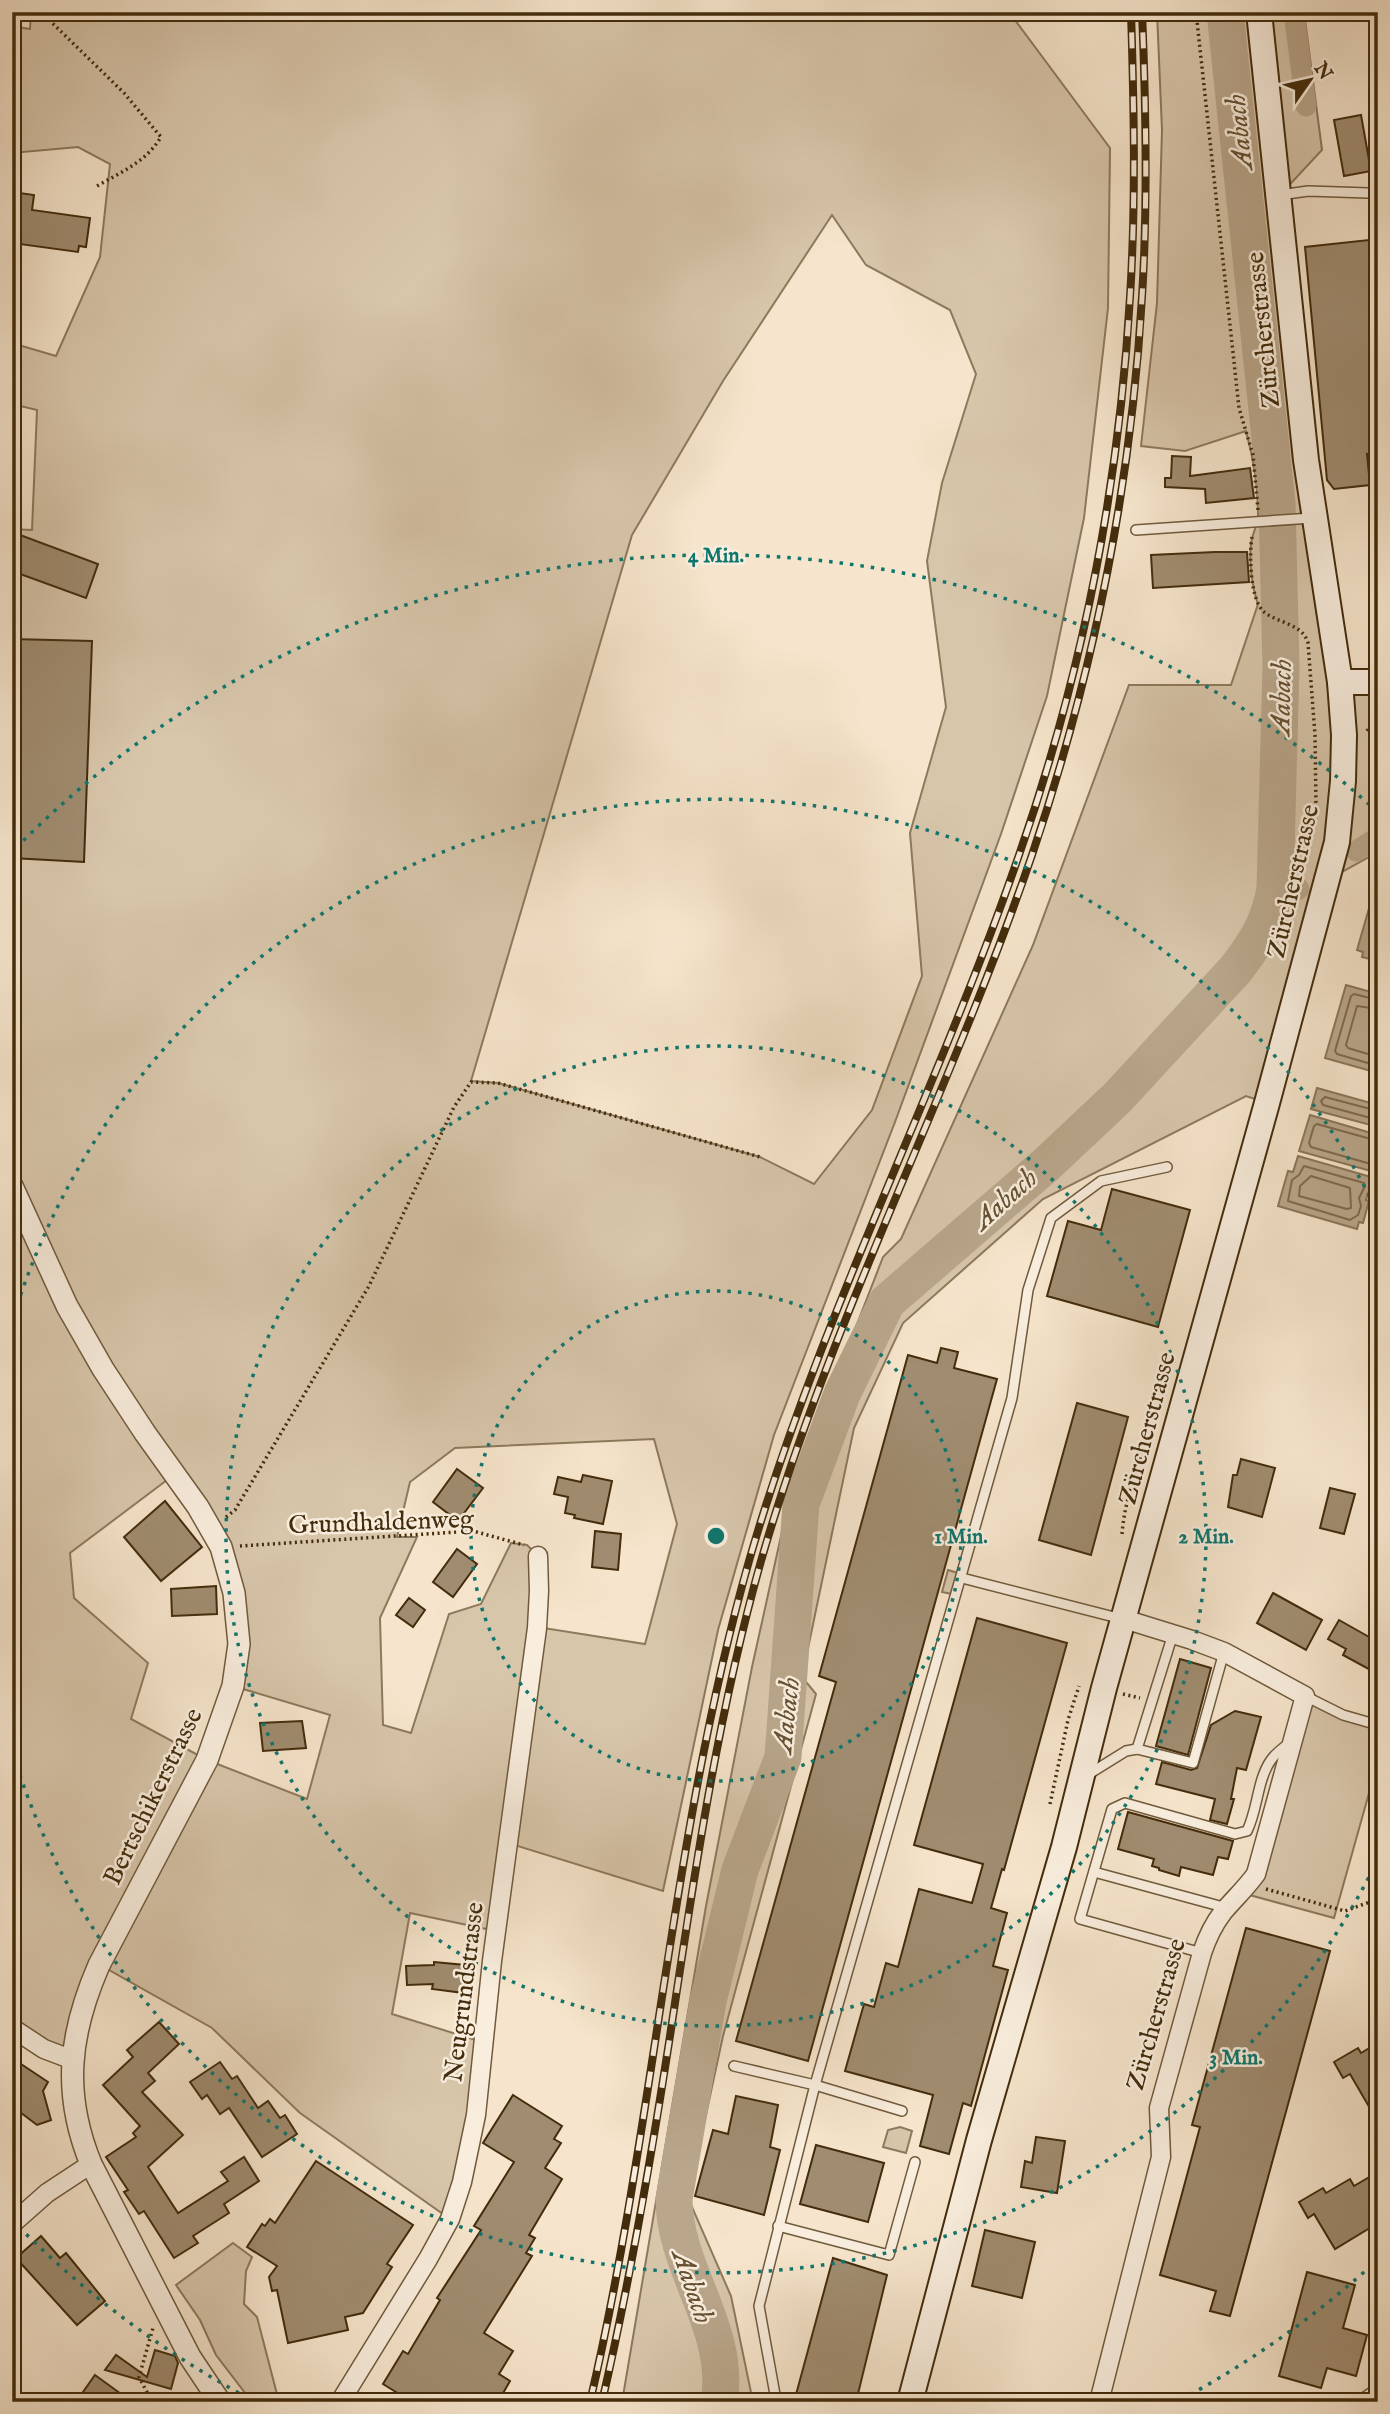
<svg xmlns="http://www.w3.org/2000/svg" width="1390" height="2414" font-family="'IM FELL English',serif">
<rect width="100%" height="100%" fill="#f6e5cc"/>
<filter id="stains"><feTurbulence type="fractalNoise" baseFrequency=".00286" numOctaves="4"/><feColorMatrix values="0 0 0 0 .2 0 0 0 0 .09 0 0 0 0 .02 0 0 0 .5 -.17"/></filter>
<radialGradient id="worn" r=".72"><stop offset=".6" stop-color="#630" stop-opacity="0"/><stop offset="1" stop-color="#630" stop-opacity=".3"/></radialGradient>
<g fill="#d8c6ab" stroke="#8e795c" stroke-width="2" fill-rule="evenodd">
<path d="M31 12H1009L1110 148 1108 308 1084 518 1047 696 1001 834 895 1122 774 1435 718 1630 663 1891 508 1843 496 1931 410 1913 392 2014 482 2042 450 2219 300 2113 212 2028 100 1965 73 2060 12 2028V529L32 530 37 410 12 404V343L56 356 100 257 110 164 78 147 12 153V26L30 29ZM832 215 866 265 950 310 976 374 942 483 927 561 946 707 910 833 922 976 872 1110 814 1184 760 1157 498 1083 471 1081 632 535 723 381ZM654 1439 677 1524 645 1644 537 1627 538 1556 527 1545 511 1543 481 1604 449 1614 411 1733 383 1725 380 1618 417 1537H397L410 1482 455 1448ZM175 1474 234 1593 233 1686 330 1715 307 1799 207 1760 131 1719 148 1663 74 1598 70 1553Z"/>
<path d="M1157 12H1304L1322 150 1279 196 1340 682H1378V852L1326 881 1267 1103 1246 1096 1043 1199 903 1323 854 1428 802 1677 816 1694 723 2036 688 2198 731 2296 753 2402H622L706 1906 752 1667 789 1500 883 1257 901 1239 1033 945 1129 685H1231L1258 604C1252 587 1249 563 1251 544 1252 533 1259 524 1258 512 1258 485 1253 457 1246 431L1185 451 1141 446 1157 303 1162 130Z"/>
<polygon points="948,1570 958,1573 952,1594 942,1592"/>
<polygon points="1305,1696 1378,1725 1378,1761 1334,1918 1242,1893"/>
<polygon points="900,2127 912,2131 906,2153 883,2147 888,2130"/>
<polygon points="233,2243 252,2257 246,2271 244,2304 257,2317 279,2402 252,2402 216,2355 200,2320 176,2285"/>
</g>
<g fill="#b9a68b" stroke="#8a7558" stroke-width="2">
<polygon points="1378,877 1378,961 1362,957 1363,952 1357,950"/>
<polygon points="1346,985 1378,994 1378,1073 1325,1058"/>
<polygon points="1317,1088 1378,1105 1378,1127 1311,1109"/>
<polygon points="1310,1115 1378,1135 1378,1173 1299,1151"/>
<polygon points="1298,1156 1378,1179 1378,1196 1368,1193 1366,1200 1369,1201 1363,1223 1359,1222 1357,1229 1278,1206 1288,1171 1293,1172"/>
</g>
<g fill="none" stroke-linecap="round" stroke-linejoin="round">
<g stroke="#7e694c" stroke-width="2">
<polyline points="1378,1000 1354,994 1351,996 1335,1051 1337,1054 1378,1066"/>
<polyline points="1378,1009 1357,1006 1346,1045 1348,1048 1378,1057"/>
<polyline points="1378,1111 1325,1097 1321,1101 1323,1105 1378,1120"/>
<polyline points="1378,1141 1317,1124 1314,1126 1309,1143 1311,1147 1378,1166"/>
<polygon points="1304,1166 1364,1183 1365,1186 1359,1198 1361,1206 1358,1215 1350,1220 1288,1201 1292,1180 1299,1175"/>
<polygon points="1311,1176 1350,1188 1351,1208 1347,1209 1299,1196 1300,1186"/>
</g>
<g stroke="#b9a68b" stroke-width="21">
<polyline points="1294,12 1306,106"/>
<polyline points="1356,851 1378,837"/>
<polyline points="1273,904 1299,889"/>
</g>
<path stroke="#b9a68b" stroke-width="37" d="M719 2402C732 2330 674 2269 674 2199L708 2001 740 1870 783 1757 801 1504 842 1394 887 1302 1048 1163 1118 1097 1236 969C1256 943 1270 921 1275 888L1281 667 1277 504 1225 12"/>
</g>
<g fill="#a08c70" stroke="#432c0c" stroke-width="2">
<polygon points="1361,115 1371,171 1344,176 1334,120"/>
<polygon points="12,192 34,195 32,210 90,218 86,247 79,246 78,252 12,243"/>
<polygon points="1378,239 1378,453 1367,454 1370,485 1334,489 1327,480 1305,247"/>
<polygon points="1172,456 1191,457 1190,476 1250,468 1254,498 1206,503 1205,489 1165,487 1165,478 1171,478"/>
<polygon points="12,532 98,564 86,598 12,571"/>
<polygon points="1215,552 1247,552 1249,582 1153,588 1151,555"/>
<polygon points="12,639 92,641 84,862 12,858"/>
<polygon points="1112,1189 1190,1210 1158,1327 1047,1296 1068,1221 1101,1230"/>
<polygon points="941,1348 958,1352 954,1368 997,1379 808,2061 736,2041 836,1682 819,1676 908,1355 937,1363"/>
<polygon points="1077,1403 1128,1417 1091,1555 1039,1540"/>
<polygon points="1241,1459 1275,1468 1262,1517 1228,1507 1233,1475 1237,1475"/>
<polygon points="457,1469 483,1488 458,1521 433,1502"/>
<polygon points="583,1475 612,1481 603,1524 574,1518 575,1515 565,1513 568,1497 554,1494 558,1477 581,1482"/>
<polygon points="1330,1488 1355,1494 1344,1534 1320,1528"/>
<polygon points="165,1501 202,1547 161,1581 124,1537"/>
<polygon points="595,1531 621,1534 618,1570 592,1567"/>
<polygon points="457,1549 477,1564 453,1597 433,1582"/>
<polygon points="216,1586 217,1614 172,1616 171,1589"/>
<polygon points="1273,1593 1322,1620 1306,1650 1257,1623"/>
<polygon points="409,1598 425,1610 413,1627 396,1615"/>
<polygon points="977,1618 1067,1643 1004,1870 1002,1869 991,1908 1007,1913 993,1966 1008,1970 971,2106 963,2103 949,2154 920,2146 933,2095 845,2071 864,2004 874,2007 886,1963 898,1967 919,1889 972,1903 983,1864 914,1845"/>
<polygon points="1339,1620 1378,1642 1378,1674 1343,1655 1346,1649 1328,1639"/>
<polygon points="1180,1659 1211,1668 1188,1755 1156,1746"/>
<polygon points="1235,1711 1261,1717 1246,1770 1237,1768 1231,1799 1234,1799 1227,1824 1210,1820 1215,1799 1156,1784 1162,1762 1191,1770 1197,1768 1211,1725"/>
<polygon points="302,1721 306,1748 263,1751 260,1723"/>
<polygon points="1128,1812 1233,1841 1228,1859 1218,1857 1213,1875 1181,1867 1179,1876 1159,1870 1159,1868 1152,1866 1154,1859 1118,1849"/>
<polygon points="1246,1928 1330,1951 1230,2316 1210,2311 1216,2291 1160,2275 1200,2127 1192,2125"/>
<polygon points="434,1962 465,1965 464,1993 432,1989 433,1984 407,1985 406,1966 434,1965"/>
<polygon points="159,2022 179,2044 148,2073 155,2081 142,2092 183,2135 148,2167 178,2213 228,2181 221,2172 244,2157 259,2181 224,2204 229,2213 193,2236 198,2243 174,2258 144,2211 139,2214 124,2192 128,2190 106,2157 136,2137 133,2133 140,2126 103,2085 133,2057 127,2050"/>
<polygon points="1378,2043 1378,2122 1350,2074 1343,2078 1334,2062 1358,2048 1361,2053"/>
<polygon points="12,2058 48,2082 43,2091 51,2120 37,2125 12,2106"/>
<polygon points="220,2062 232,2079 237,2076 258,2108 268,2101 280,2118 285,2115 297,2134 262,2157 229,2108 220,2114 207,2095 202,2099 190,2082"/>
<polygon points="513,2095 562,2126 554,2139 561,2143 545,2168 562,2179 529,2235 535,2238 526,2253 532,2256 484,2333 513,2351 499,2374 510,2381 498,2402 412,2402 383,2384 403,2351 408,2354 440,2300 437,2298 481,2230 474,2226 514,2162 483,2143"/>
<polygon points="736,2096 778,2105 770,2147 780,2150 764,2215 695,2196 713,2130 728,2134"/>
<polygon points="1036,2137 1065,2141 1057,2193 1021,2187 1025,2161 1032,2163"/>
<polygon points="816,2145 884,2163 868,2222 800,2204"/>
<polygon points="316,2161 413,2225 387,2264 392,2267 363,2313 345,2317 348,2330 288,2343 277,2290 272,2291 269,2277 277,2266 247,2247 262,2224 265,2226 270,2219 275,2223"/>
<polygon points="1378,2172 1378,2223 1335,2249 1314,2214 1308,2218 1299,2202 1323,2188 1326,2193 1350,2179 1354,2186"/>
<polygon points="985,2230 1035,2242 1022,2298 972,2286"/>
<polygon points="41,2236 60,2258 66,2253 105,2301 77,2325 16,2258"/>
<polygon points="833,2258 887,2275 856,2402 794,2402"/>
<polygon points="1307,2272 1355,2285 1343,2328 1367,2335 1356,2376 1327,2368 1321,2388 1279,2376"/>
<polygon points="155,2350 175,2356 178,2363 171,2389 105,2370 116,2355 147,2377"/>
<polygon points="95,2375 132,2402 76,2402"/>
</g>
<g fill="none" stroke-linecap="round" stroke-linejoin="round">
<defs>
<g id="service">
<polyline points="1280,195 1308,191 1368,193"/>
<polyline points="1136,530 1312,518"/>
<polyline points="962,1578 1122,1619"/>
<polyline points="1305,1696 1343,1715 1378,1725"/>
<polyline points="1137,1749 1173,1634"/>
<polyline points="1089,1774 1126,1751 1137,1749 1193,1763 1224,1652"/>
<polyline points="1094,1872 1227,1908"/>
<path d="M1202 1953 1080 1919 1112 1809 1125 1803 1235 1834 1247 1831C1258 1809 1257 1780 1271 1760 1275 1754 1282 1749 1288 1744"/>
<polyline points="734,2066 815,2085 902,2111"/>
<polyline points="778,2226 889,2255 915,2162"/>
<polyline points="776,2400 759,2306 815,2085 1012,1398 1028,1290 1051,1218 1101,1181 1167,1167"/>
</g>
<g id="minor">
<polyline points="12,2028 44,2049 73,2060"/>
<polyline points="12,2224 47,2193 91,2164"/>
<polyline points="340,2402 428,2259 450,2219 462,2182 476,2115 492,1961 537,1628 539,1591 538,1556"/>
<path d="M1099 2402 1161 2157 1159 2108 1202 1953C1207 1938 1213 1925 1223 1912 1234 1899 1246 1888 1256 1874L1305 1696 1224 1652 1192 1640 1124 1619"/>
</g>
<g id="tertiary">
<path d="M12 1186 67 1306 103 1369 145 1433 198 1507 221 1547 234 1593 239 1644 233 1686 207 1760 99 1965C69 2034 62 2093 91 2164L190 2357 220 2402"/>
<polyline points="1368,2402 1378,2395"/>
</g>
<g id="secondary">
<polyline points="1340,682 1378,682"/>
<polyline points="910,2402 979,2140 1064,1847 1104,1688 1267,1103 1337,842 1343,781 1344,735 1340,682 1306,460 1259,12"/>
</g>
</defs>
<use href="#service" stroke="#705a3c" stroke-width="12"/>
<use href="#minor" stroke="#705a3c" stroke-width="21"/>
<use href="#tertiary" stroke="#705a3c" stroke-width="24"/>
<use href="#secondary" stroke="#432c0c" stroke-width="28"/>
<g stroke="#432c0c" stroke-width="3.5" stroke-dasharray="2 3.5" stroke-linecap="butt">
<path d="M41 12 124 93 161 137C146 162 121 172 97 186"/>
<polyline points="1196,12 1239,408 1253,455 1258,510"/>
<path d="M1252 537C1249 554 1250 600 1264 612 1278 623 1303 624 1308 643L1315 735 1316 806"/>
<polyline points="1367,731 1378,716"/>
<polyline points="226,1517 235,1510 369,1286 454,1107 471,1082 498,1083 760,1157"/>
<path d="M1122 1534C1125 1496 1140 1460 1152 1424"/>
<polyline points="240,1546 473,1531 524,1545"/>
<polyline points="1123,1694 1140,1698"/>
<polyline points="1050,1804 1068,1720 1079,1686"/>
<polyline points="1266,1889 1345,1911 1378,1899"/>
<polyline points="145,2402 149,2396 139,2377 153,2328"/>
</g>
<use href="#service" stroke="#f9eede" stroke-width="9"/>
<use href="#minor" stroke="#f9eede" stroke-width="18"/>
<use href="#tertiary" stroke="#f9eede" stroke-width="21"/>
<use href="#secondary" stroke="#f9eede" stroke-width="24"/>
<defs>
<g id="rail">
<path d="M590 2402C655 2124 671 1835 749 1561 819 1318 937 1093 1019 855 1082 675 1119 487 1130 297 1136 202 1134 107 1131 12"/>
<path d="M602 2402C630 2281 651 2159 670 2036 694 1877 717 1717 761 1561 831 1318 950 1094 1032 855 1093 675 1131 487 1142 297 1148 203 1146 107 1142 12"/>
</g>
</defs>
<use href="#rail" stroke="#432c0c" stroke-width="8"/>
<use href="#rail" stroke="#f9eede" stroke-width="5" stroke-dasharray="16" stroke-linecap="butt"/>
</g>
<g fill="none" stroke="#0f766e" stroke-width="3.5" stroke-dasharray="3.5 7">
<circle cx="716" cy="1536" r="245"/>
<circle cx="716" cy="1536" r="490"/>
<path d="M1378 1859A736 736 0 0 1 14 1757M14 1315A736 736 0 0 1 1378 1213"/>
<path d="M1372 2265A981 981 0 0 1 1184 2398M248 2398A981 981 0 0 1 16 2224M16 848A981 981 0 0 1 1372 807"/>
</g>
<g text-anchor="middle" stroke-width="5" stroke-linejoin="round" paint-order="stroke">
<g font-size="26" fill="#432c0c" stroke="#f9eede">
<text transform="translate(1262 330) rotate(-96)" y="9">Zürcherstrasse</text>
<text transform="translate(1292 881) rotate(-77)" y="9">Zürcherstrasse</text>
<text transform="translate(1146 1428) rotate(-75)" y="9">Zürcherstrasse</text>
<text transform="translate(381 1521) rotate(-2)" y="9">Grundhaldenweg</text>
<text transform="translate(152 1796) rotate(-64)" y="9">Bertschikerstrasse</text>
<text transform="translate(463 1992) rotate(-83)" y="9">Neugrundstrasse</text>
<text transform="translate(1155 2014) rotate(-74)" y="9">Zürcherstrasse</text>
</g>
<g font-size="28" font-style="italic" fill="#665132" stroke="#f9eede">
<text transform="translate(1238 132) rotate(-96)" y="10">Aabach</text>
<text transform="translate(1280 697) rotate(-89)" y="10">Aabach</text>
<text transform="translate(1004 1198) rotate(-42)" y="10">Aabach</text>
<text transform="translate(785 1715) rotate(-84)" y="10">Aabach</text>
<text transform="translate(694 2286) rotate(71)" y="10">Aabach</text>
</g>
</g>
<circle cx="716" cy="1536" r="10" fill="#0f766e" stroke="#f9eede" stroke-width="3.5"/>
<g font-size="21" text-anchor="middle" font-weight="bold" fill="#0f766e" stroke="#f9eede" stroke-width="5" stroke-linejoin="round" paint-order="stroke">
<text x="716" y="562">4 Min.</text>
<text x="961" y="1543">1 Min.</text>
<text x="1206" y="1543">2 Min.</text>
<text x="1236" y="2064">3 Min.</text>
</g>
<rect width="1390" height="2414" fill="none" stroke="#f6e5cc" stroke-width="42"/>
<rect x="14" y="14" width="1362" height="2386" fill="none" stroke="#432c0c" stroke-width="3.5"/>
<rect x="21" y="21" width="1348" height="2372" fill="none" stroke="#432c0c" stroke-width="2"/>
<g transform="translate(1310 80) rotate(56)" stroke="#f9eede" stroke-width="5" paint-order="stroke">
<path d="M0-5L12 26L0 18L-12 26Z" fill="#432c0c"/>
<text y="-10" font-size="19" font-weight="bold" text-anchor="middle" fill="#432c0c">N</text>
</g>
<rect width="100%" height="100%" filter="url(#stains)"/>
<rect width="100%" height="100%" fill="url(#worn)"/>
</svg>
